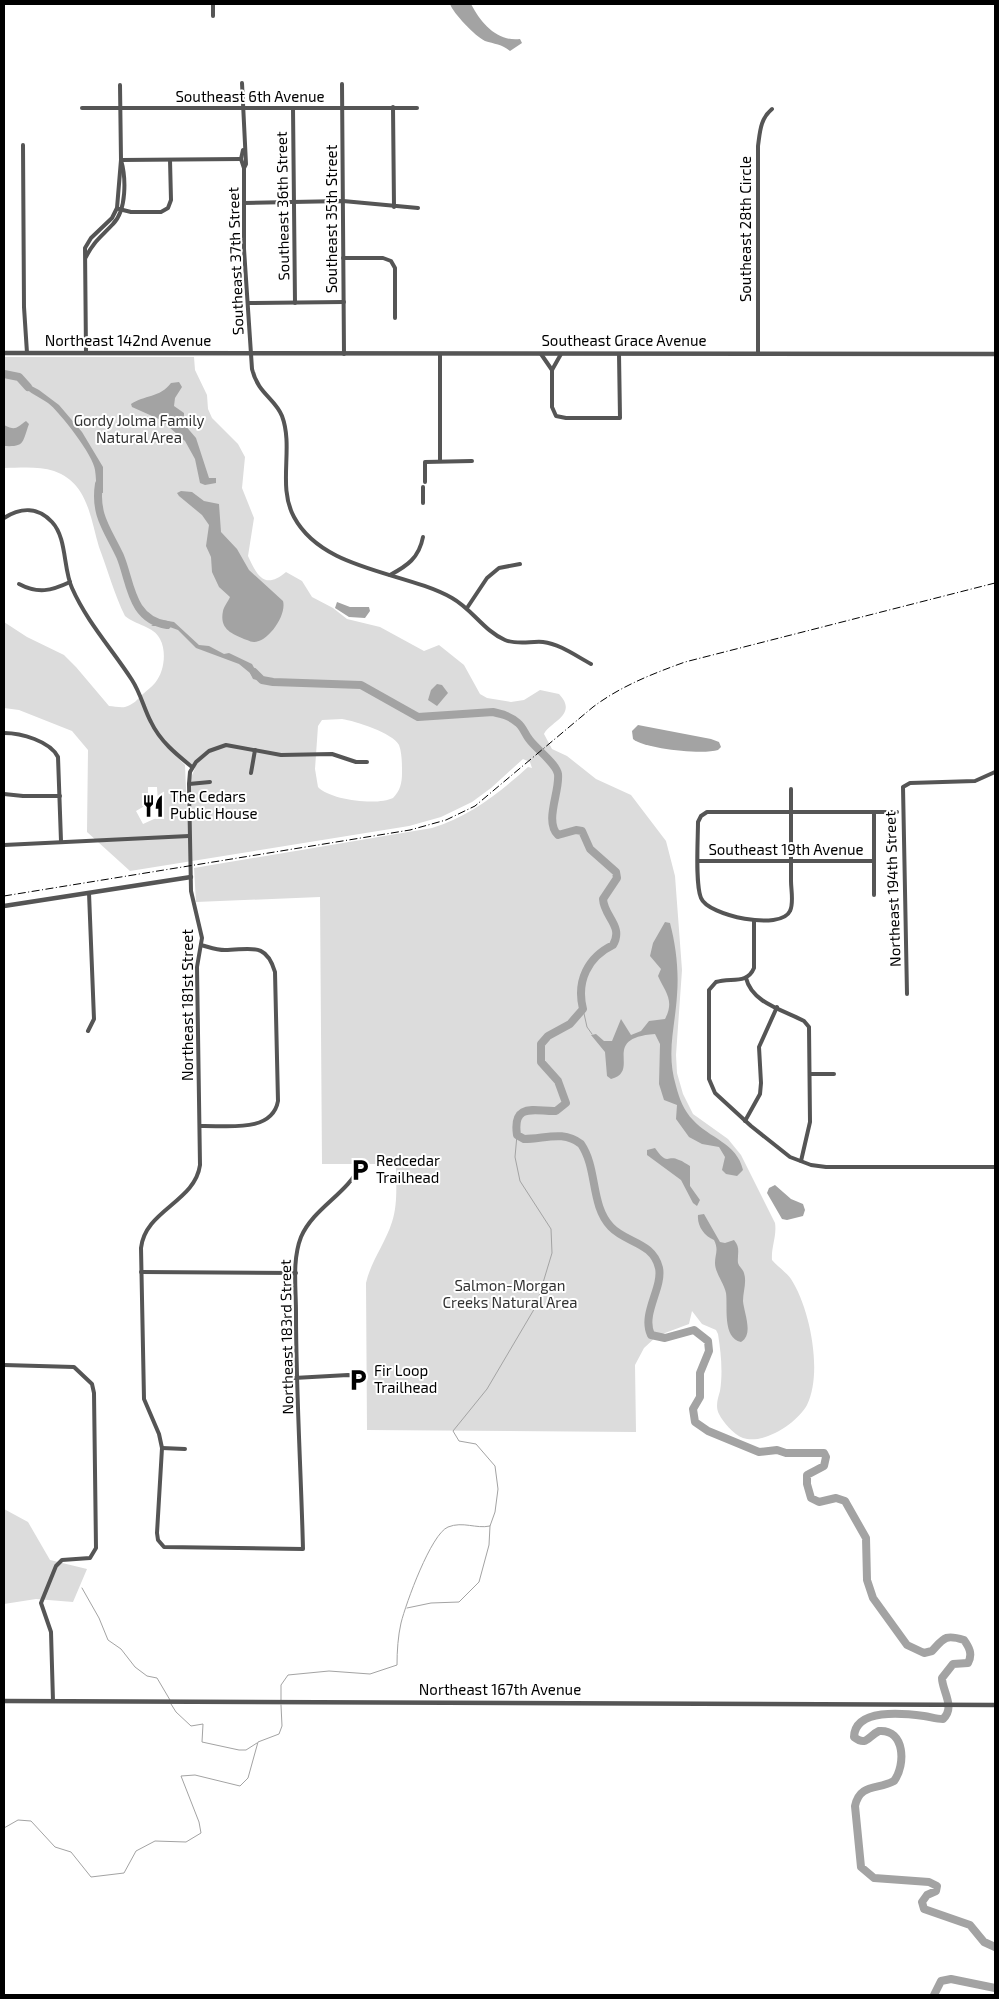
<svg xmlns="http://www.w3.org/2000/svg" width="999" height="1999" font-family="'Exo 2',sans-serif">
<rect width="100%" height="100%" fill="#fff"/>
<g fill="#dcdcdc" fill-rule="evenodd">
<path d="M4 357H194L195 370 207 395 208 409 212 418 238 444 245 457 242 488 254 518 248 556C257 576 265 590 286 572L302 581 312 597 333 608 347 619 380 627 424 651 439 645 464 665 480 694 487 698 511 702 524 700 540 690 559 694C579 715 549 722 544 734L552 749 567 756 596 779 631 795 666 841 675 876 682 970 676 1055 677 1073 683 1094 693 1114 728 1139 741 1155 775 1223C777 1236 771 1247 772 1260 778 1267 786 1272 791 1279 810 1308 823 1373 807 1405 797 1423 764 1445 743 1438 733 1434 723 1422 719 1414 715 1406 718 1398 720 1391 723 1372 721 1353 718 1334L716 1330 702 1324 692 1311 689 1324 657 1336 644 1348 635 1365 636 1432 367 1430 366 1283C371 1261 385 1244 392 1222 398 1204 396 1183 396 1164H322L320 897 196 902 194 868 432 828C470 816 498 794 528 767L532 768 530 762 523 759 491 788 472 802 441 817 409 826 130 871 87 832 88 750 72 731 19 710 4 708V622L27 637 64 655 76 667 109 706C114 706 120 708 125 707 133 705 138 699 143 694 147 690 152 687 155 683 164 672 167 652 160 639 154 626 135 625 125 616 115 596 107 568 99 547 90 517 88 483 54 471 39 466 20 468 4 468ZM342 719C355 721 393 733 399 745 402 753 402 764 402 773 402 783 400 791 393 798 377 806 330 800 318 787L315 769 318 726 322 720ZM178 753 195 768 191 778 192 814H187L185 765 176 756ZM148 787H157L158 803H161V818L154 819 143 824 136 811 148 804Z"/>
<polygon points="4,1509 28,1522 50,1560 87,1569 73,1602 36,1599 4,1604"/>
</g>
<g fill="#a3a3a3">
<path d="M450 4H471C481 23 497 42 520 39L522 43 510 51C502 44 494 44 485 41 475 36 453 13 450 4Z"/>
<path d="M18 379 39 390 59 405 82 432 103 467V493L97 492C96 484 96 476 95 470 94 456 59 411 48 403 38 396 24 391 18 379Z"/>
<path d="M179 382 182 387 175 398 174 406 184 413V424L196 438 209 478H216V483L205 485 200 483 195 459 185 441 161 420 132 407 131 404C144 395 160 398 171 383Z"/>
<path d="M26 421 29 424C22 443 25 447 4 446V425C16 431 16 428 26 421Z"/>
<path d="M181 491 192 492 204 501 219 504 221 532 237 549 249 570 283 601C287 615 268 642 254 642 251 642 250 641 247 640 233 634 219 630 223 611 224 606 228 602 230 597L219 587 212 572 211 557 206 546 209 525 202 515 179 496 177 493Z"/>
<polygon points="337,602 350,607 369,607 370,611 365,618 349,617 335,608"/>
<polygon points="162,620 174,622 199,645 209,646 224,654 229,653 252,664 261,681 253,679 250,673 239,664 196,648 178,630 167,626 151,626"/>
<polygon points="437,684 442,685 448,693 437,706 428,700 431,690"/>
<path d="M638 725 711 739 719 742 721 747 718 750C703 755 645 749 633 739L632 731Z"/>
<path d="M665 922 670 923C676 946 679 971 677 995 675 1028 666 1053 676 1086 679 1098 684 1111 693 1120 709 1138 737 1143 743 1170L737 1176 726 1174 722 1170 725 1157 719 1147 702 1144 689 1137 676 1119 677 1105 664 1100 659 1084 660 1044 655 1034C599 1038 642 1071 611 1079L607 1076 605 1052 591 1035 596 1034 604 1041H612L621 1019 631 1035 641 1031 649 1021 665 1019C675 1000 665 992 658 976L661 969 650 956 653 943Z"/>
<path d="M655 1148C668 1167 667 1154 679 1160 683 1161 686 1164 690 1166V1186L700 1200 697 1206 693 1203 681 1180 647 1155V1150Z"/>
<polygon points="775,1185 791,1199 803,1204 805,1210 803,1216 787,1220 782,1219 767,1193 769,1188"/>
<path d="M704 1214 720 1242 725 1243 734 1240C741 1248 737 1254 738 1263 739 1267 743 1269 744 1273 747 1282 743 1292 743 1301 744 1313 754 1334 741 1342 722 1338 728 1306 726 1293 724 1283 715 1273 715 1263 715 1254 719 1250 714 1240 704 1236 697 1226 698 1215Z"/>
</g>
<g fill="none" stroke-linecap="round" stroke-linejoin="round">
<g stroke="#a3a3a3" stroke-width="1">
<polyline points="583,1009 587,1027 592,1034"/>
<polyline points="82,1588 99,1618 108,1640 121,1649 135,1667 147,1676 157,1678 170,1700"/>
<polyline points="407,1608 431,1603 459,1602 479,1582 489,1545 490,1526"/>
<path d="M281 1701V1685L288 1675 329 1671 370 1674 397 1665C397 1651 398 1636 401 1623 406 1603 431 1534 448 1527 463 1521 476 1529 490 1526L495 1512 498 1489 495 1466 476 1444 459 1441 453 1431 487 1389 536 1306 552 1253 551 1229 520 1181 515 1157 517 1135"/>
<polyline points="171,1704 176,1712 191,1726 203,1724 202,1742 239,1750 246,1750 257,1743"/>
<polyline points="4,1828 18,1820 31,1821 55,1847 71,1852 91,1877 124,1873 136,1851 155,1841 186,1842 201,1833 199,1822 181,1776 195,1775 240,1786 248,1778 258,1742 279,1734 282,1726 281,1705"/>
</g>
<g stroke="#a3a3a3" stroke-width="8">
<polyline points="4,374 19,377 28,387"/>
<path d="M99 484C94 515 108 530 120 556 131 582 130 619 167 625"/>
<path d="M254 672 262 680 273 682 361 685 418 717 493 712C502 714 510 716 518 723 523 727 525 734 529 739 536 749 556 763 558 774 560 792 544 821 558 835L576 830 582 831 590 849 616 872 617 878 603 899C604 917 624 926 613 945 588 957 576 981 583 1009L570 1024 548 1036 541 1044V1062L558 1081 566 1103 556 1111C537 1112 512 1101 517 1135L524 1139C545 1139 563 1130 581 1144 598 1169 590 1205 611 1227 626 1243 653 1242 659 1268 663 1288 641 1314 651 1335L665 1338 694 1330 708 1341 709 1351 700 1373V1397L693 1409 695 1422 708 1431 759 1452 777 1450 786 1453H824L826 1457 824 1466 807 1475V1484L811 1498 819 1502 836 1498 845 1501 866 1538 867 1580 873 1598 907 1645 924 1653 932 1651C944 1638 945 1634 964 1640 969 1647 973 1654 968 1663L953 1664 942 1678C942 1691 956 1707 943 1719 936 1719 931 1717 924 1716 903 1713 855 1708 854 1737 867 1747 868 1736 879 1731 905 1729 906 1765 894 1781 878 1790 860 1783 855 1806L861 1867 874 1878 929 1882 937 1886 936 1891 927 1895 922 1902 924 1909 970 1925 984 1942 995 1947"/>
<polyline points="934,1995 941,1981 951,1979 995,1988"/>
</g>
<g stroke="#555" stroke-width="4">
<polyline points="213,4 213,16"/>
<path d="M242 83 246 164 244 168V249L252 369C258 394 275 398 282 416 294 448 277 486 294 517 323 571 404 571 452 598 472 609 484 631 505 640 517 645 531 641 543 642 560 644 576 656 591 664"/>
<polyline points="342,84 344,354"/>
<polyline points="393,107 394,207"/>
<polyline points="82,108 417,108"/>
<polyline points="293,108 295,303"/>
<polyline points="23,145 24,307 27,353"/>
<polyline points="243,150 241,159 244,168"/>
<polyline points="121,160 241,159"/>
<polyline points="244,203 343,201 418,208"/>
<polyline points="119,209 131,212 161,212 168,208 171,200 170,160"/>
<path d="M86 257C93 242 102 236 113 224 127 210 126 177 121 160"/>
<polyline points="343,258 383,258 391,261 395,268 395,318"/>
<polyline points="249,303 344,302"/>
<polyline points="86,353 85,248 91,238 112,218 117,208 121,160 120,85"/>
<polyline points="440,354 440,461"/>
<polyline points="541,354 552,370"/>
<polyline points="561,354 552,370 552,407 556,416 566,418 620,418 619,354"/>
<path d="M758 354V146C760 132 760 119 772 109"/>
<polyline points="425,482 425,462 472,461"/>
<polyline points="423,503 423,487"/>
<path d="M4 518C21 507 38 507 52 522 67 538 63 568 72 588 87 622 112 649 132 680 141 694 144 709 151 722 160 741 176 754 192 767"/>
<path d="M390 575C407 566 419 558 423 537"/>
<path d="M19 584C38 594 51 591 70 582"/>
<polyline points="467,608 487,578 499,568 520,564"/>
<path d="M4 733C21 733 50 741 58 757L61 841"/>
<polyline points="251,773 255,750"/>
<polyline points="189,784 210,782"/>
<path d="M791 789C791 819 791 850 791 881 791 890 794 903 790 911 781 931 708 916 701 898 695 884 698 839 698 822L701 816 707 812H897"/>
<polyline points="4,794 23,796 60,796"/>
<polyline points="874,812 874,895"/>
<polyline points="4,845 189,836"/>
<polyline points="699,861 874,861"/>
<path d="M754 920V968C747 985 730 977 716 982L709 990V1079L715 1093 751 1126 790 1157 811 1165 826 1167H995"/>
<path d="M746 978C752 1003 783 1010 804 1021L809 1027 810 1122 801 1161"/>
<polyline points="907,994 903,787 910,783 975,781 995,772"/>
<polyline points="88,1031 94,1019 89,893"/>
<polyline points="810,1074 834,1074"/>
<polyline points="745,1121 760,1094 761,1083 759,1047 777,1007"/>
<path d="M200 1126C225 1125 272 1134 278 1101L275 972C266 941 250 950 225 950 216 950 209 947 201 945"/>
<path d="M361 1164C348 1194 314 1207 301 1237 292 1260 296 1288 296 1313 296 1391 301 1470 303 1549L164 1547 158 1540 157 1533 162 1448 159 1434 144 1399 141 1248C145 1210 195 1202 200 1165L197 967 202 938 191 891 189 784 190 772 196 762 209 751 226 745 281 755 332 754 356 762H367"/>
<polyline points="141,1272 296,1273"/>
<polyline points="4,1365 74,1367 92,1384 94,1393 96,1548 90,1558 62,1560 56,1566 41,1603 51,1632 53,1701"/>
<polyline points="294,1378 348,1375 365,1377"/>
<polyline points="162,1448 185,1449"/>
</g>
<g stroke="#555" stroke-width="4.5">
<polyline points="4,353 995,354"/>
<polyline points="4,906 191,877"/>
<polyline points="4,1701 995,1705"/>
</g>
<path stroke="#000" stroke-width="1" stroke-dasharray="8 2.5 1 2.5" stroke-linecap="butt" d="M4 896 410 830 446 820 475 806 593 707C621 686 652 674 685 662L995 583"/>
</g>
<defs>
<symbol id="restaurant-bare" viewBox="-9 -9 18 18"><path d="M-5-6h1v4h1v-4h1v4h1v-4h1v5L-1.5 .5V6h-2V.5L-5-1ZM5-6V6H3V1.5H1.5Q1.5-4 5-6Z" fill="#000" stroke="#fff" stroke-width="2.5" paint-order="stroke"/></symbol>
<symbol id="parking-bare" viewBox="-9 -9 18 18"><path d="M-3.5-5.5H1a3.5 3.5 0 0 1 0 7H-1V5.5H-3.5ZM-1-3.4V-.6H.8a1.4 1.4 0 0 0 0-2.8Z" fill="#000" stroke="#fff" stroke-width="2.5" paint-order="stroke"/></symbol>
</defs>
<g fill-rule="evenodd">
<use href="#restaurant-bare" x="137" y="790" width="32" height="32"/>
<use href="#parking-bare" x="344" y="1154" width="32" height="32"/>
<use href="#parking-bare" x="342" y="1364" width="32" height="32"/>
</g>
<g text-anchor="middle" stroke-width="4" stroke-linejoin="round" paint-order="stroke">
<g font-size="15" fill="#000" stroke="#fff">
<text x="250" y="102">Southeast 6th Avenue</text>
<text transform="translate(283 206) rotate(-91)" y="5">Southeast 36th Street</text>
<text transform="translate(332 219) rotate(-90)" y="5">Southeast 35th Street</text>
<text transform="translate(746 229) rotate(-90)" y="5">Southeast 28th Circle</text>
<text transform="translate(236 261) rotate(-92)" y="5">Southeast 37th Street</text>
<text x="128" y="346">Northeast 142nd Avenue</text>
<text x="624" y="346">Southeast Grace Avenue</text>
<text x="786" y="855">Southeast 19th Avenue</text>
<text transform="translate(893 889) rotate(-92)" y="5">Northeast 194th Street</text>
<text transform="translate(188 1005) rotate(-90)" y="5">Northeast 181st Street</text>
<text transform="translate(287 1337) rotate(-91)" y="5">Northeast 183rd Street</text>
<text x="500" y="1695">Northeast 167th Avenue</text>
</g>
<g font-size="15" fill="#333" stroke="#fff">
<text x="139" y="426">Gordy Jolma Family<tspan x="139" dy="17">Natural Area</tspan></text>
<text x="510" y="1291">Salmon-Morgan<tspan x="510" dy="17">Creeks Natural Area</tspan></text>
</g>
<g font-size="15" fill="#000" stroke="#fff" text-anchor="start">
<text x="170" y="802">The Cedars<tspan x="170" dy="17">Public House</tspan></text>
<text x="376" y="1166">Redcedar<tspan x="376" dy="17">Trailhead</tspan></text>
<text x="374" y="1376">Fir Loop<tspan x="374" dy="17">Trailhead</tspan></text>
</g>
</g>
<rect width="999" height="1999" fill="none" stroke="#000000" stroke-width="10"/>
</svg>
